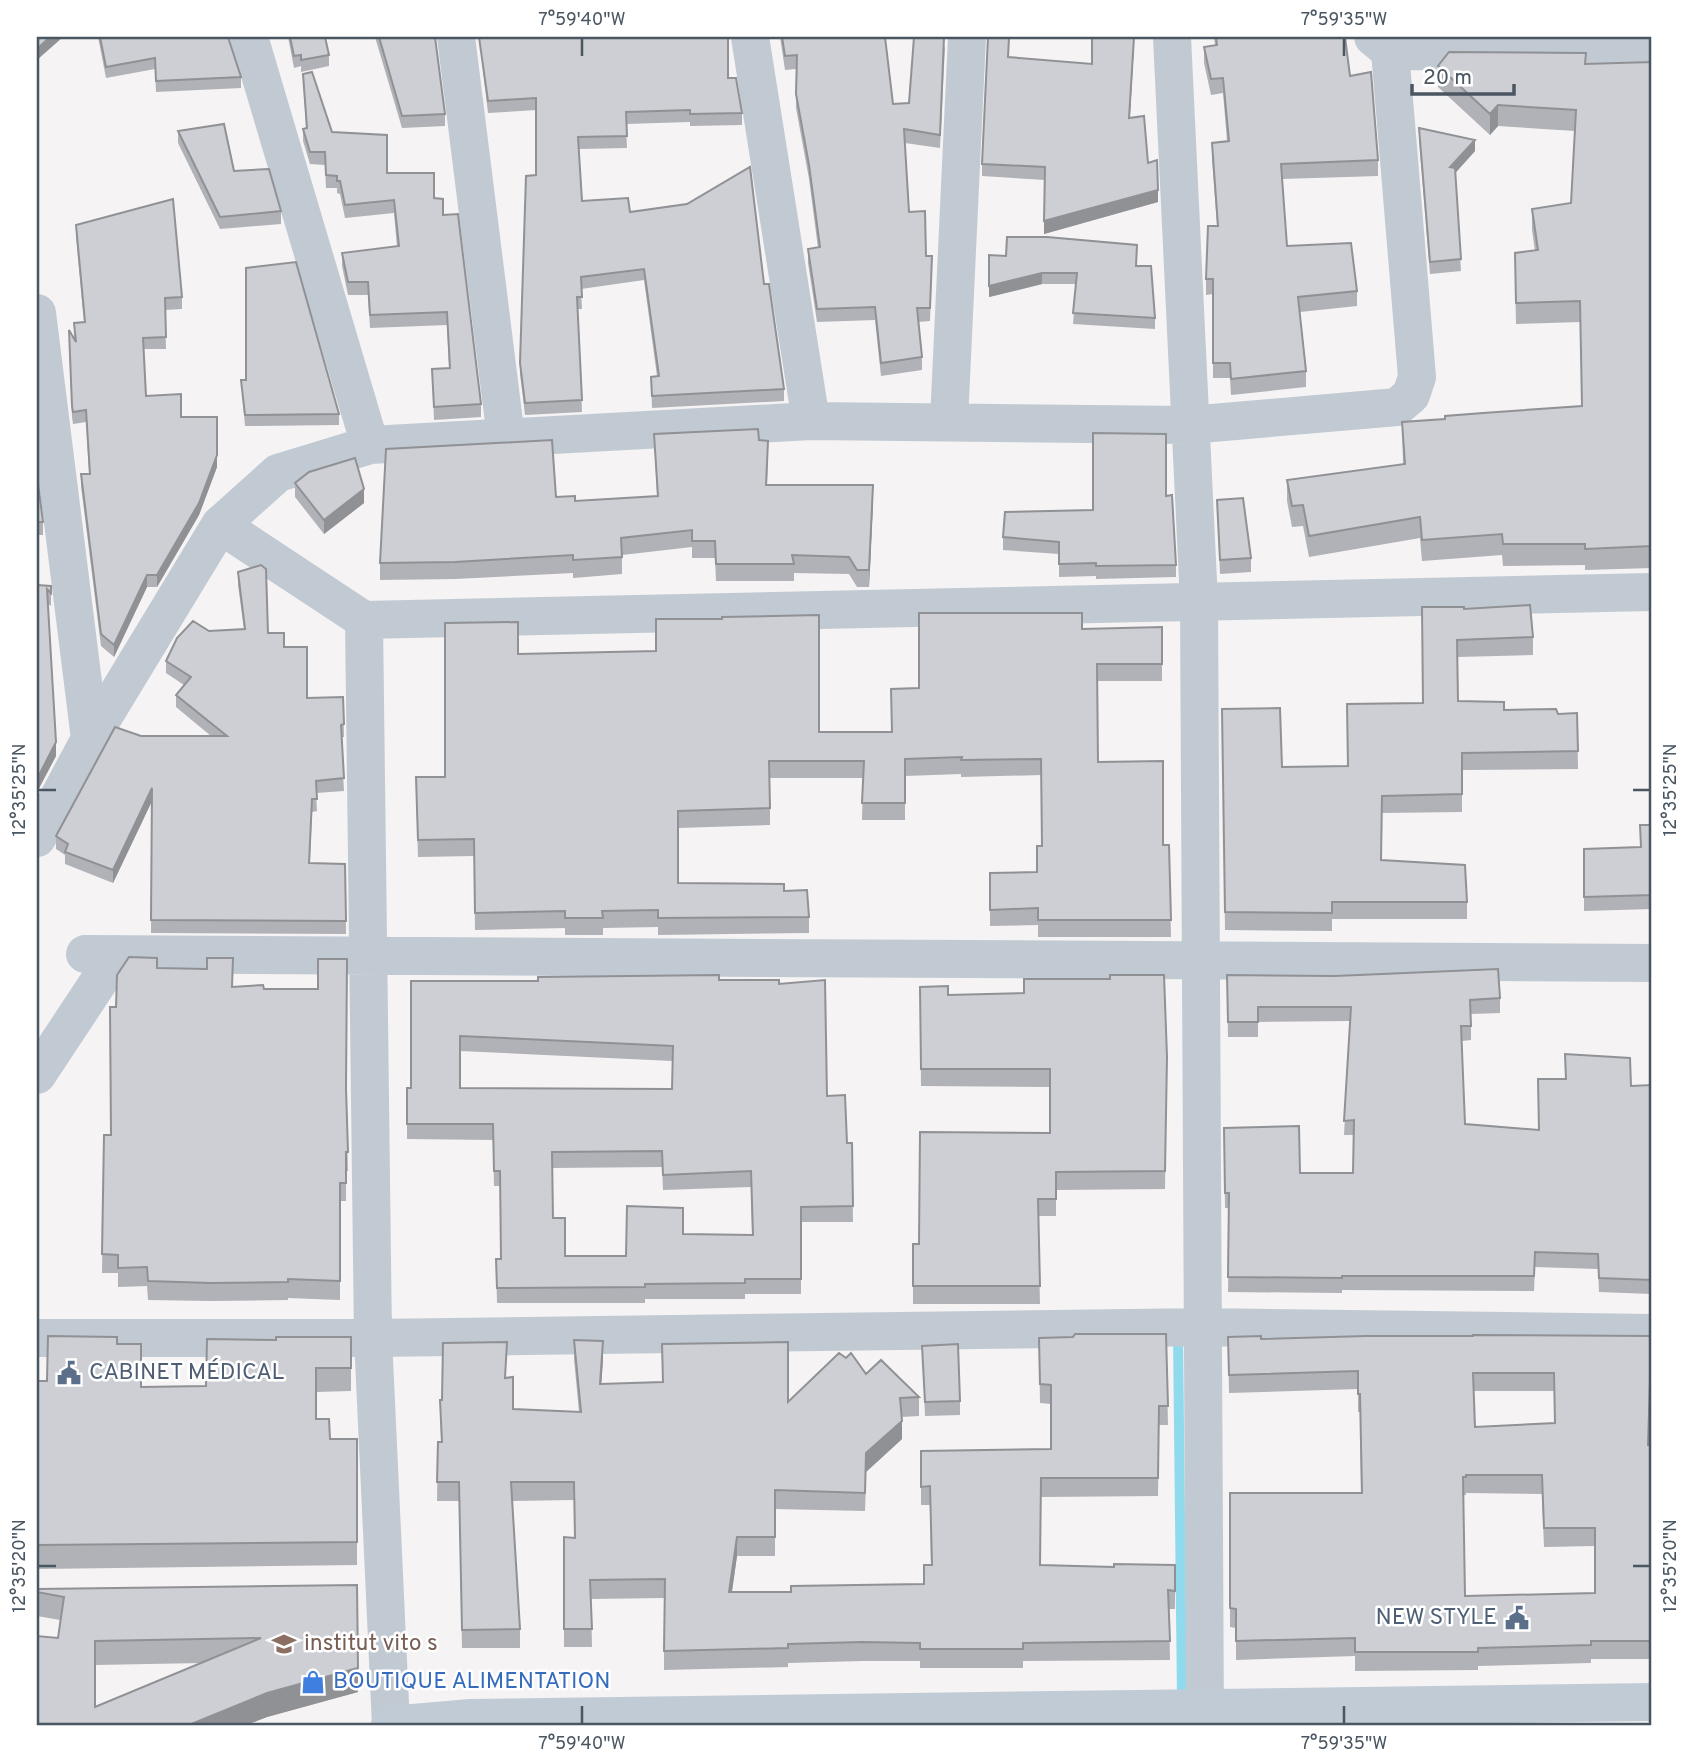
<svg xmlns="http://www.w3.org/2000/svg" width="1689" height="1762" font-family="Overpass,sans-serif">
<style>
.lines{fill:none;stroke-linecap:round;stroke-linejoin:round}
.stream{stroke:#90daee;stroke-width:10}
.minor{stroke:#c1cad2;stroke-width:38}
.secondary{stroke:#c1cbd6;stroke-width:38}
.wall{fill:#b0b2b7;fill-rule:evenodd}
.shaded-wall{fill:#909195}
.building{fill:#cdcfd5;stroke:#909195;stroke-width:2;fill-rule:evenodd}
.ticks{fill:none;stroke:#4a5661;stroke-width:2.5}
.labels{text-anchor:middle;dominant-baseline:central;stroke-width:5;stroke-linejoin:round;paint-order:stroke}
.service-label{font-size:23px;fill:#4e5e75;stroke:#fff;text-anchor:start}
.education-label{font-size:23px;fill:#785e54;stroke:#fff;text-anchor:start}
.shop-label{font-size:23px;fill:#366cbe;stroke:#fff;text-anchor:start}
.neatline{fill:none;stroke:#4a5661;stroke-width:2.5}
.ticks-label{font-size:18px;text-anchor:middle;fill:#4a5661}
</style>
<rect width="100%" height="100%" fill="#f5f3f3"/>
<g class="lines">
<path class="stream" d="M1178 1333 1182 1701"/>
<path class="minor" d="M249 37 370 445
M456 37 506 438
M750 37 811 421
M1172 37 1199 602 1205 1725
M1373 37 1390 51 1652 52
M37 313 90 739
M949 421 967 37
M220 525 364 620 1652 592
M364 620 373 1338 391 1725
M37 838 90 739 220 525 278 473 370 445 811 421 1189 425 1397 407 1411 395 1417 377 1390 51
M85 954 1652 963
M37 1075 117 954
M37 1338H373L1203 1327 1652 1333"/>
<path class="secondary" d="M390 1725 471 1718 1652 1702"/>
</g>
<path class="wall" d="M98 37H228L241 77V88L156 92 155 69 106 78Z
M288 37H325L329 55V66L301 72V66L294 68Z
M375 37H435L445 114V126L402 128Z
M479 37H728V78L742 113V125L690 126V122L626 124 627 148 579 149 582 201 630 212 764 284 784 389V401L652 408 651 377 657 376 644 280 581 289 582 309H578L582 412 525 415 520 374V363L536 175V110L488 113Z
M780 37H885L893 104 909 103 945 46 940 148 905 143 909 212 932 269 930 321 918 322 922 357V370L881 376 875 320 817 322 808 263V249L818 248 809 179 796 108V69L785 70Z
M1214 37H1345L1350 76 1378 160V176L1282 179 1287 246 1357 291V306L1300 312 1306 371V387L1231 395 1230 378H1213V294L1206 295V279L1217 226 1212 158V143L1227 141 1223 93 1211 95 1204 63V47L1215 45Z
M1134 45 1130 117 1148 163 1158 202 1044 234 1045 180 982 176V164L1009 57 1092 64Z
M1652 62V568L1585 570V565L1503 566 1502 555 1422 561 1420 538 1309 557 1303 526 1292 527 1287 501V480L1403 464 1402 422 1445 419 1582 406 1580 322 1516 324 1515 274V253L1535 251 1532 230V209L1571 203 1575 131 1498 126 1490 135 1438 87V66Z
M303 74 332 132 387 173 434 198 443 215 481 404V417L434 420 432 369 449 368 447 325 370 328 368 295H348L342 266V253L397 247 394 213 345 218 340 194 337 193V188H326L325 165 310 164 303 141V129L306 128Z
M1419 128 1475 151 1455 173 1461 271 1430 274 1419 140Z
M178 131 281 211V224L220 229 178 143Z
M76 225 182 297V309L165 310 166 349H144L146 396 181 417 217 467 199 515 157 587H147L114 657 101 646 81 486V474H89L86 422 73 424 72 417 69 342 74 339V323L84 322 76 237Z
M989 255 1136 266 1155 318V329L1073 324 1076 284H1042L989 297Z
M241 380 339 414V425L245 426Z
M654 434 759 440 768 458 767 485 873 502 869 587H857L849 574 794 573V581H716L715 558H692V547L622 555V574L573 578V573L455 579 380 580V563L556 497 575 501 657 496Z
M37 475 43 522V535H37Z
M295 483 364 503 324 534 295 497Z
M1166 496 1176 565V577L1096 579V576L1059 577V554L1003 550V537L1093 510Z
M1217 500 1251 558V572L1220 574Z
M238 572 268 633 284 647 307 698 343 697 344 737H341L344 791 316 793 317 811 312 812 310 863 345 864 346 934 151 933 152 801 113 883 65 864V855L56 849V836L141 736H211L176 707V695L184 685 166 673V661L209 631 244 629 238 585Z
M37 585 51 586V606L48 604 56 756 37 792Z
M1464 609 1533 637V655L1457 657 1458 701 1504 710 1558 714 1577 713 1578 769 1462 770V812L1382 813 1381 860 1467 902V919H1332V931L1225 930 1222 709 1282 767 1348 766 1423 703Z
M1162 627V681H1097L1098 762 1163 845H1169L1171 937H1038V925L990 926V873L1037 872 1042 846 1041 775 961 777V774L905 776V820H862L863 778H770V825L678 828V883L784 891 809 917V933L658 935V927L603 928V935H565V928L475 930 474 856 418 857 416 794 445 777 518 654 819 732H891L919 688 1082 629Z
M1652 825V909L1584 911V849L1641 847Z
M1227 975 1500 998V1013L1471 1014V1040L1462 1041 1465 1124 1539 1130 1631 1086 1652 1085V1294L1599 1292 1598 1269 1535 1267 1534 1291 1342 1290V1293L1228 1292 1229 1208H1225L1224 1128 1300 1173H1353L1354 1135H1344L1350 1021 1258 1022V1037H1228Z
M719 980 779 984 847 1143H852L853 1222H801V1294H745V1299H645V1303H497L496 1259H501L500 1186H494L493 1140 407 1139V1088H411V981ZM460 1051 672 1061V1089L460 1088ZM662 1167 663 1190 751 1187 752 1235 683 1234 626 1256H565L553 1218 552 1168Z
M233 987 264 989 346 1091 348 1171H346V1201H340V1300L288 1298V1300L211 1301 148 1300 147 1286 118 1287V1273H102L104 1135H111L116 1007Z
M920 987 1167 1057 1165 1189 1056 1190V1216H1038L1040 1304H913V1244H919L1050 1133V1087L921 1086Z
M1166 1334 1168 1425H1159L1158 1496 1041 1497 1040 1565 1114 1567 1175 1565V1609H1169L1170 1660 1023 1661V1668H920V1661H862L788 1663V1667L664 1670V1598L591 1599 592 1647H564V1537L575 1538 574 1500 512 1501 520 1629V1648H462L459 1501H437L438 1442H441L440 1400 506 1378 513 1409 579 1412 574 1359V1340L603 1360 601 1384 788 1402 866 1374 919 1397V1416L901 1417 902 1439 866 1472 865 1511 775 1509V1556H737L732 1592H791L924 1584 931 1565 930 1505H921V1451L1051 1449V1404L1040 1403 1039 1338Z
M1652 1336V1398H1650L1649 1445H1652V1659H1591V1663L1478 1666V1670L1355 1671V1656L1236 1660V1628L1230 1627V1493H1361L1360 1412H1358V1389L1229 1393 1228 1337 1261 1339ZM1474 1391H1554V1423L1475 1427ZM1466 1493 1542 1494 1544 1547 1595 1546V1593L1465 1596 1463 1495H1466Z
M351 1337V1391L316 1392V1419L330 1439H357V1565L37 1569V1381H47L117 1344 141 1387 206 1386 276 1340Z
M922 1346 960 1401V1415L925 1416Z
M357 1585 358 1692 267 1717 246 1725H37L58 1638 60 1620 37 1616V1589ZM202 1663 95 1707V1665Z"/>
<path class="shaded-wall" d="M50 37H63L37 60V49Z
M1134 37V45L1129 130V118Z
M1498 105V126L1490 135V114Z
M1475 140V151L1450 179V167Z
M1158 190V202L1044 234V221Z
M1042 273V284L989 297V286Z
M217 455V467L199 515 157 587V575Z
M873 485V502L869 587V570Z
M364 489V503L324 534V520Z
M147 575V587L114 657V645Z
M56 742V756L37 792V779Z
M152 788V801L113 883V870Z
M603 1341V1360L600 1403V1384Z
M902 1421V1439L866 1472 865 1511 866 1453Z
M737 1537V1556L729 1611V1592Z
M358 1668V1692L267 1717 246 1725H189L267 1693Z"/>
<path class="building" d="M37 37H50L37 49Z
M100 37H228L241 77 156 81 155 58 106 67Z
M290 37H325L329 55 301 60V55L294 56Z
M379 37H435L445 114 402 116Z
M479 37H728V78H736L742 113 690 114V110L626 112 627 136 578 137 582 201 628 198 630 212 687 204 750 167 764 284H769L784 389 652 396 651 377 659 376 644 269 581 277 582 297H577L582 400 525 403 520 363 526 176 536 175V98L488 101Z
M782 37H885L893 104 909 103 914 37H944L940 135 904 129 909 212 925 211 926 256H932L930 308H917L922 357 881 363 875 307 817 309 808 249 820 247 809 165 796 94 797 55 785 56Z
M988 37 1009 38 1008 57 1092 64V37H1134L1129 118 1144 116 1148 163 1157 160 1158 190 1044 221 1045 167 982 164Z
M1216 37H1345L1350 76 1371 72 1378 160 1281 164 1287 246 1351 243 1357 291 1298 297 1306 371 1231 379 1230 363H1213V279H1206L1208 226H1218L1212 143 1229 141 1223 78 1211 79 1204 47 1217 45Z
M1449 52 1586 53 1585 64 1652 62V546L1585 549V544H1503L1502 534 1422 540 1420 517 1309 536 1303 505 1292 506 1287 480 1405 464 1402 422 1445 419V416L1483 413 1582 406 1580 301 1516 303 1515 253 1538 250 1532 209 1571 203 1576 110 1498 105 1490 114 1438 66Z
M312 72 332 132 387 135V173H434V198L443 199V215L458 214 481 404 434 407 432 369 450 368 447 312 370 315 368 282H348L342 253 399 246 394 200 345 205 340 181H337V176L326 175 325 152H310L303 129 307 128 303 74Z
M224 124 234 171 269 169 281 211 220 217 178 131Z
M1419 128 1475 140 1450 167 1455 168 1461 259 1430 262Z
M173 199 182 297 165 298 166 337 143 338 146 396 181 394V417H217V455L199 503 157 575H147L114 645 101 634 81 474H90L86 410 73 412 72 406 69 330 76 342 74 323 85 322 76 225Z
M1007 237H1047L1137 245 1136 266H1151L1155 318 1073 313 1077 273H1042L989 286V255L1006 256Z
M296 262 339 414 245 415 241 380H246V268Z
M758 429 759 440 768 441 766 485H873L869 570H857L849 557 792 555 794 564H716L715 541H692V530L621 538 622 557 573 560V555L455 562 380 563 386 449 552 440 556 497 575 496V501L658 496 654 434Z
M1093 433 1166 434V496L1172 495 1176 565 1096 566V563L1059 564V542L1003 537 1005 512 1093 510Z
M355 458 364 489 324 520 295 483 309 472Z
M37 475 43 522H37Z
M1243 498 1251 558 1220 560 1217 500Z
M261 565 266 569 268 633H284V647H307V698L343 697 344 724 341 725 344 778 316 781 317 799H312L309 863 345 864 346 921 151 920 152 788 113 870 65 852 68 844 56 836 115 727 141 736H227L176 695 191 677 166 661 177 638 193 621 209 631 245 629 238 572Z
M37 585 51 586V593L47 589 56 742 37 779Z
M1530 605 1533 637 1457 640 1458 701 1504 702V710L1556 709 1558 714 1577 713 1578 751 1462 753V794L1382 796 1381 860 1465 865 1467 902H1332V913L1225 912 1222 709 1280 708 1282 767 1348 766 1347 704 1423 703 1422 607H1464V609Z
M919 613H1082V629L1162 627V664H1097L1098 762 1163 761V845H1169L1171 920H1038V908L990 910V873L1037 872V846H1042L1041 759 961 760 962 757 905 759V803H862L864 761H769L770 808 678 811V883L784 884V891L807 890 809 917 658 918V910L602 911 603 918H565V911L475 913 474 839 418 840 416 777H445V623L518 622V654L656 651V619H722V617L819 615V732H892L891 689 919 688Z
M1640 825H1652V895L1584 897V849L1641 847Z
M129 957 157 958V968L207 969V958H233L232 987 263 985 264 989H318V959H347L346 1088 348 1152H346V1183H340V1281L288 1279V1282L211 1283 148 1281 147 1267 118 1268V1255L102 1254 104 1135H111L110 1007H116L117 975Z
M1498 969 1500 998 1470 1000 1471 1026H1461L1465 1124 1539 1130 1538 1079H1566L1565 1054 1630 1058 1631 1086 1652 1085V1280L1599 1278 1598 1254 1535 1252 1534 1276H1342V1278L1228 1277 1229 1193H1225L1224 1128 1299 1126 1300 1173H1353L1354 1120 1344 1121 1351 1007H1258V1022H1228L1227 975 1335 976Z
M719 975V980H779V984L825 980 827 1096 845 1095 847 1143H852L853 1206 801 1207V1279H745V1283L645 1284V1287L497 1288 496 1259H501L500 1171H494L493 1124H407V1088H411V981H538V977ZM460 1036 673 1046 672 1089 460 1088ZM662 1151 663 1175 751 1171 753 1235 683 1234V1208L627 1206 626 1256H565V1218H553L552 1152Z
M1110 975H1164L1167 1057 1165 1171 1056 1172V1199H1038L1040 1286H913V1244H919L920 1132 1050 1133V1069H921L920 987 948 986V995L1024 993V979H1110Z
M1075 1334H1166L1168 1406H1159L1158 1478H1041L1040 1565 1114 1567V1564L1175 1565V1591L1168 1590 1170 1641 1023 1643V1649H920V1643L862 1642 788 1644V1648L664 1651 665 1579 590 1580 592 1629H564V1537L575 1538 574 1482H511L520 1629 462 1630 459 1482H437L438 1442H442L440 1400H442L443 1343 507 1342 505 1378 513 1377V1409L581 1412 574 1340 603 1341 600 1384 663 1382 662 1344 788 1342V1402L839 1353 846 1358 851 1353 866 1374 881 1360 919 1397 900 1398 902 1421 866 1453 865 1493 775 1490V1537H737L729 1592H791V1586L924 1584V1565H932L930 1486 921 1487V1451L1051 1449V1385L1040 1384 1039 1338 1073 1337Z
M1473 1335 1652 1336V1380H1650L1648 1445H1652V1641H1591V1645L1478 1648V1652H1355V1638L1236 1641V1609L1230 1608V1493H1362L1360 1394H1358V1371L1229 1375 1228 1337 1261 1336V1339L1366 1336H1473ZM1473 1373H1554L1555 1423 1475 1427ZM1466 1475H1542L1544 1528H1595V1593L1465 1596 1463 1477H1466Z
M48 1336 117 1337V1344H141V1387L206 1386 207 1339 276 1340V1337H351V1368H316V1419H329L330 1439H357V1542L37 1545V1381H47Z
M958 1344 960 1401 925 1402 922 1346Z
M357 1585 358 1668 267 1693 189 1725H37V1636L58 1638 64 1597 37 1592V1589ZM261 1638 95 1707V1641Z"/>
<path class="ticks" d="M582 38V56M1344 38V56M38 790H56M1633 790H1650M38 1566H56M1633 1566H1650M582 1706V1724M1344 1706V1724"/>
<defs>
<g id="civic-bare" transform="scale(1.89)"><path d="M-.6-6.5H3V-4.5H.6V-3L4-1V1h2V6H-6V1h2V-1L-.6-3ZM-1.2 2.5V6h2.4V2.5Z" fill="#5c6f8a" stroke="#fff" stroke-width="2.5" paint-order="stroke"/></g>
<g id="university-bare" transform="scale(1.89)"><path d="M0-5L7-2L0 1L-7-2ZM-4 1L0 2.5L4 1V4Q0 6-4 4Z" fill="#8d6e63" stroke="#fff" stroke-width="2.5" paint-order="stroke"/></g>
<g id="shop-bare" transform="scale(1.89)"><path d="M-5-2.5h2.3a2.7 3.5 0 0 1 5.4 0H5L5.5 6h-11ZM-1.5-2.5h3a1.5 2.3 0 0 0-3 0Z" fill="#3f7fe0" stroke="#fff" stroke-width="2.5" paint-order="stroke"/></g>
</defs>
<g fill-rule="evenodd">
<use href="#civic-bare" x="69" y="1373"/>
<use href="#civic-bare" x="1517" y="1618"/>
<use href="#university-bare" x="284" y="1644"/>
<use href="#shop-bare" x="313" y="1682"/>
</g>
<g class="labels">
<g class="service-label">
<text x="89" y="1373">CABINET MÉDICAL</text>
<text x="1497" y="1618" text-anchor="end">NEW STYLE</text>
</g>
<g class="education-label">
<text x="304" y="1644">institut vito s</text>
</g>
<g class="shop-label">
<text x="333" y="1682">BOUTIQUE ALIMENTATION</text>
</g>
</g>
<rect width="1689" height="1762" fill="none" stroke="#ffffff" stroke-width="77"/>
<path d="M1412 84v10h102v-10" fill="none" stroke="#4a5661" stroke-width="3.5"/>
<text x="1423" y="84" font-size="21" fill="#4a5661" stroke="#ffffff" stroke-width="5" paint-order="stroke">20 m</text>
<rect x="38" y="38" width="1612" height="1686" class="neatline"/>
<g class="ticks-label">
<text x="582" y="25">7°59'40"W</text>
<text x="1344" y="25">7°59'35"W</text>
<text transform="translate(19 790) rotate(-90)" y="6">12°35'25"N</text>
<text transform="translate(1670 790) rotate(-90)" y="6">12°35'25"N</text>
<text transform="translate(19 1566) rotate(-90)" y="6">12°35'20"N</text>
<text transform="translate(1670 1566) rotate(-90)" y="6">12°35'20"N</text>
<text x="582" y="1749">7°59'40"W</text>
<text x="1344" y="1749">7°59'35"W</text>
</g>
</svg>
